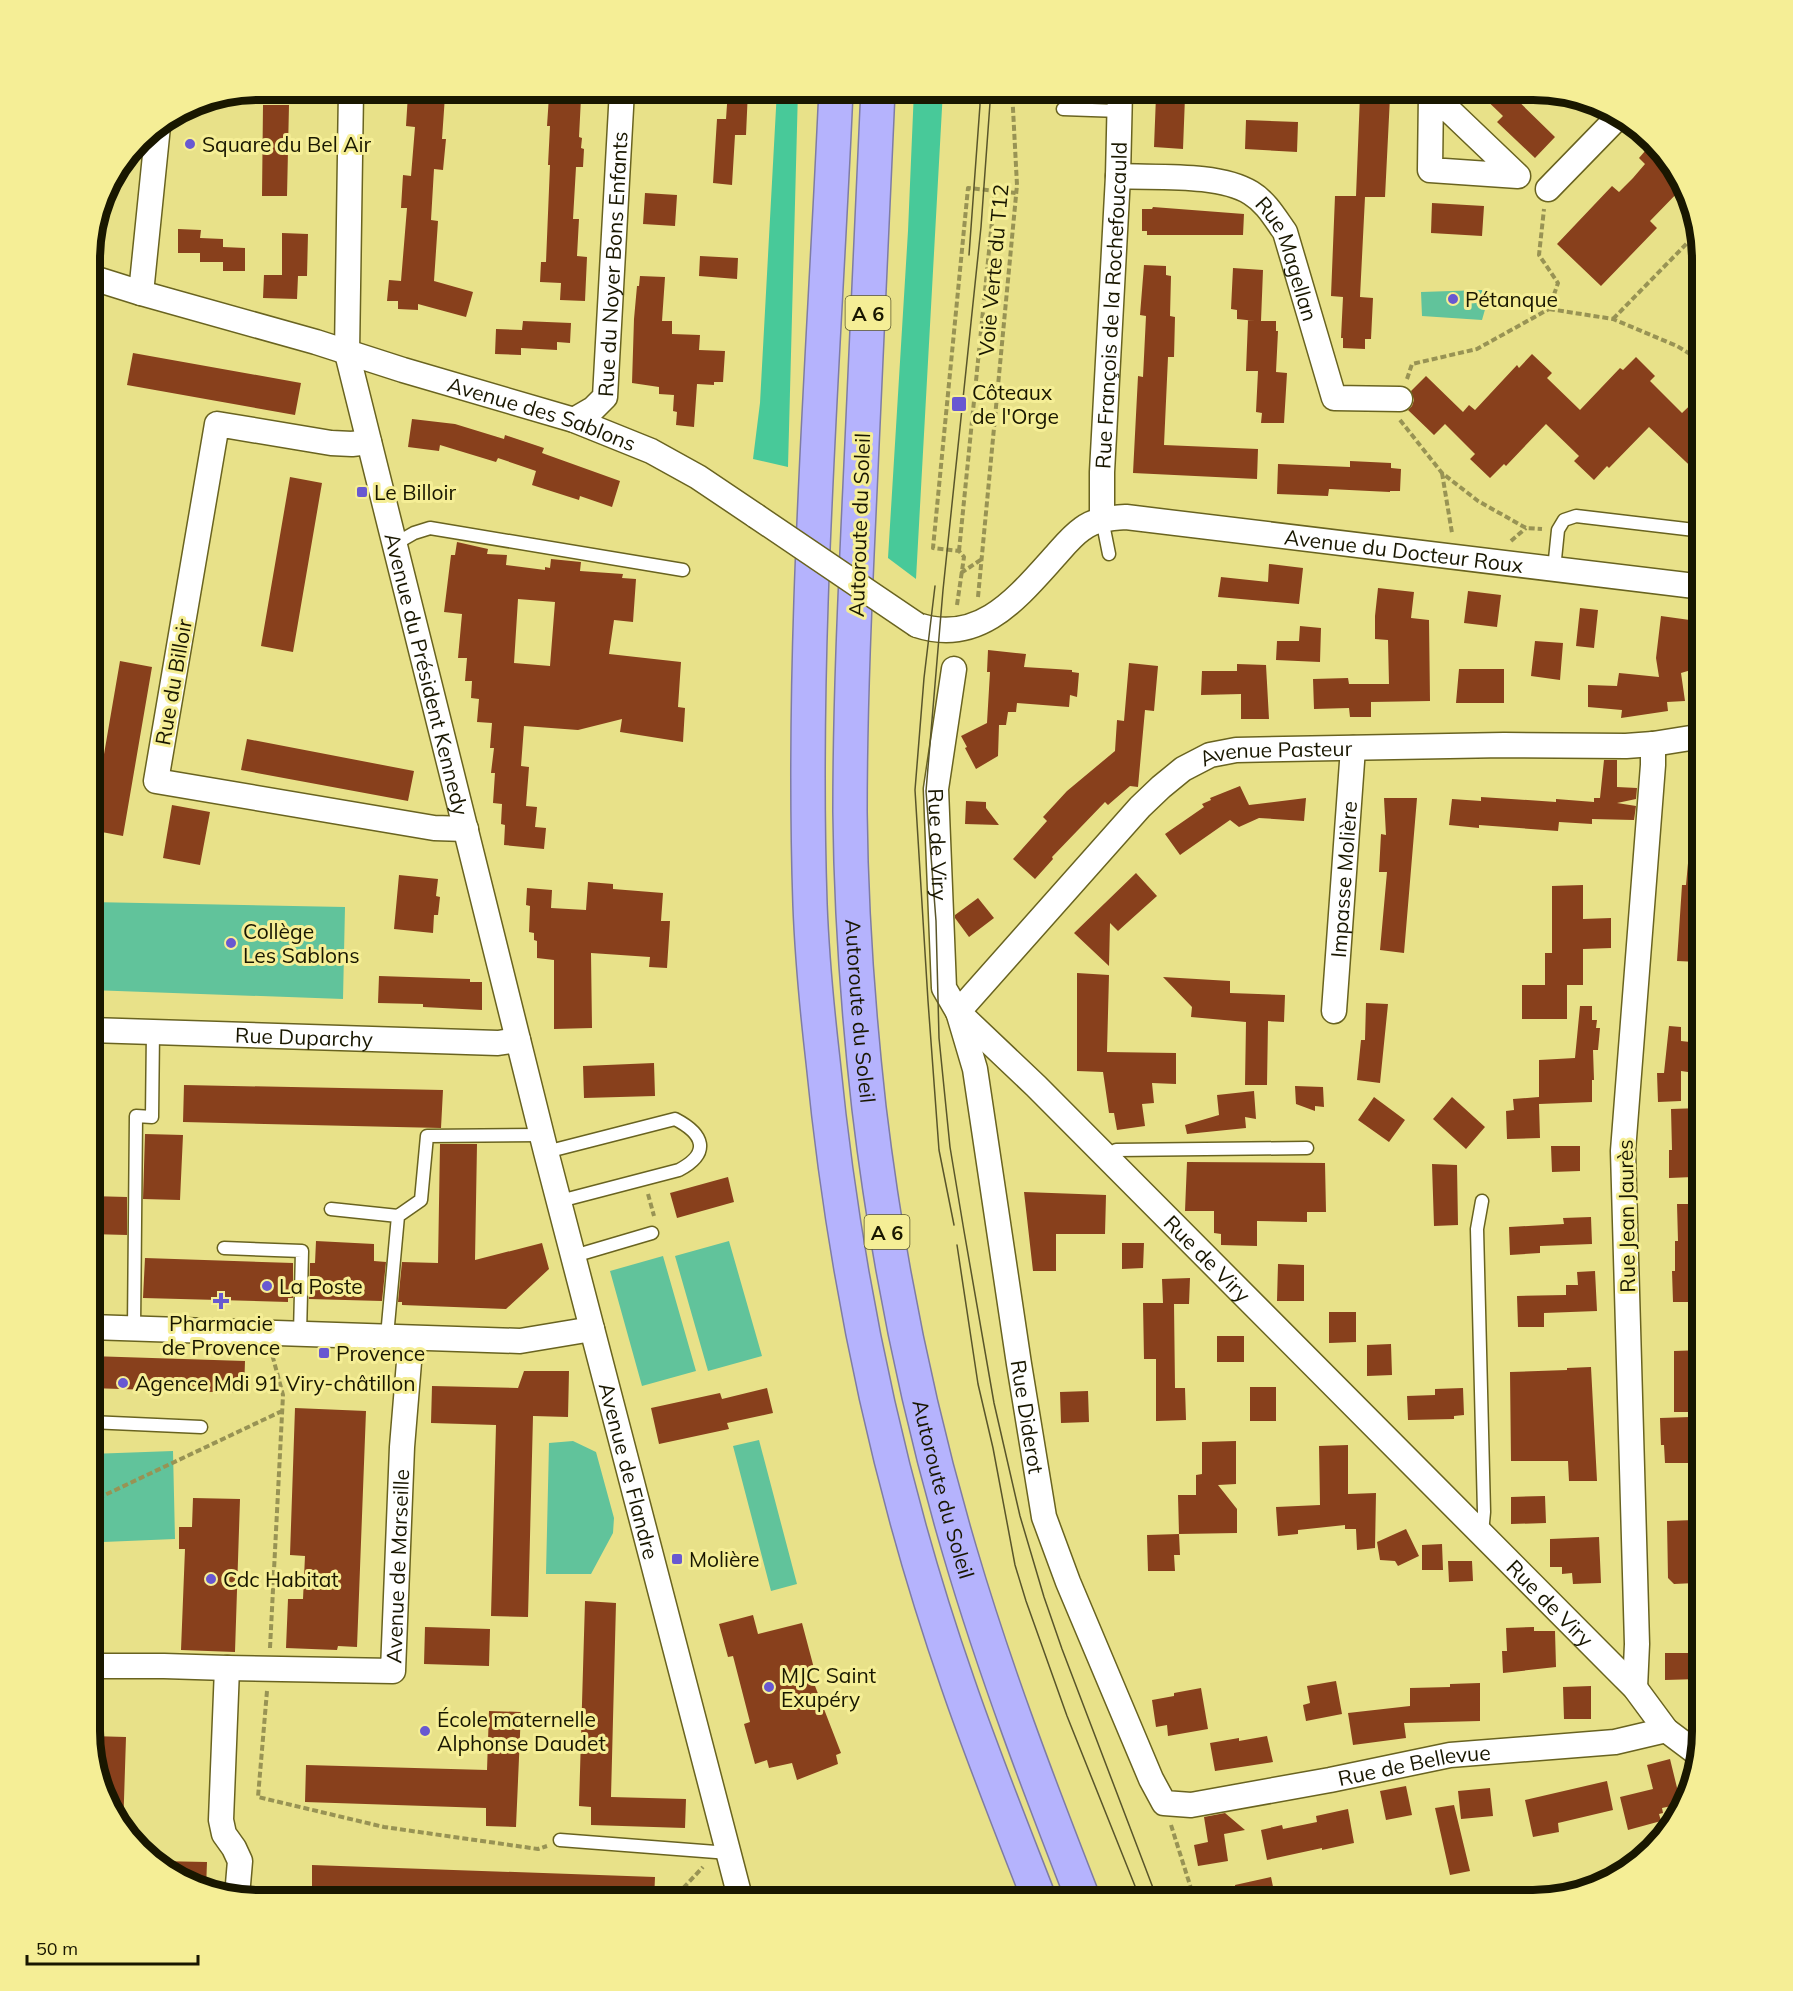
<svg xmlns="http://www.w3.org/2000/svg" width="1793" height="1991" font-family="Mulish,sans-serif">
<style>
.green{fill:#61c39b}
.forest{fill:#48c999}
.building{fill:#88401c;fill-rule:evenodd}
.lines{fill:none;stroke-linecap:round;stroke-linejoin:round}
.lane-casing{stroke:#696320;stroke-width:15}
.street-casing{stroke:#696320;stroke-width:27}
.highway-casing{stroke:#7e7ca4;stroke-width:36}
.path{stroke:#989354;stroke-width:4;stroke-dasharray:6 3;stroke-linecap:butt}
.lane{stroke:#fff;stroke-width:12}
.street{stroke:#fff;stroke-width:24}
.highway{stroke:#b5b3fd;stroke-width:33}
.tram{stroke:#59552a;stroke-width:1.5}
.street-bridge-casing{stroke:#696320;stroke-width:27;stroke-linecap:butt}
.street-bridge{stroke:#fff;stroke-width:24}
.poi-dot{fill:#6858d1;stroke:#f5ee96;stroke-width:2}
.labels{text-anchor:middle;dominant-baseline:central;stroke-width:6;stroke-linejoin:round;paint-order:stroke}
.shield{fill:#f5ee96;stroke:#5b582d;stroke-width:1.5}
.shield-label{font-size:20px;font-weight:bold;fill:#191700}
.poi-label{font-size:21px;fill:#191700;stroke:#f5ee96;text-anchor:start}
.street-label{font-size:21px;fill:#191700;stroke:#f5ee96}
.rim{fill:none;stroke:#191700;stroke-width:8}
</style>
<rect width="100%" height="100%" fill="#e8e189"/>
<path class="green" d="M1482 290 1486 306 1482 320 1422 316 1421 292Z
M90 902 345 907 343 999 90 990Z
M729 1241 762 1356 708 1371 675 1256Z
M663 1256 696 1371 642 1386 610 1271Z
M759 1440 797 1584 771 1591 733 1446Z
M573 1441 596 1452 614 1518 613 1533 591 1574H546L549 1443Z
M173 1451 175 1539 103 1542 100 1651 90 1650V1454Z"/>
<path class="forest" d="M777 90H798L788 467 753 459 760 403Z
M914 90H943L916 579 888 558 908 231Z"/>
<path class="building" d="M728 90H748L746 135H735L732 185 713 183 717 119H726Z
M1476 90H1507L1555 137 1535 158 1497 122 1503 116Z
M408 94 445 96 442 139H446L443 170 434 169 431 220 438 221 434 281 473 292 466 317 418 304V310L398 309V301H387L389 280 401 281 407 208H401L403 175 411 176 415 127 406 126Z
M1360 95 1390 97 1385 197H1365L1360 297 1373 298 1371 339H1365V349L1343 348V338H1341L1343 297 1331 296 1335 196H1356Z
M549 96 581 98 579 137 582 138 581 148 584 149 583 167H576L573 219H579L577 256 587 257 585 301 560 300 561 283 540 282 541 262H546L550 165H548L550 126H547Z
M1156 96 1185 97 1183 149 1154 147Z
M263 105H289L287 196H262Z
M1246 120 1298 122 1297 152 1245 149Z
M1652 143 1668 156 1684 186 1650 221 1657 228 1601 286 1557 244 1612 186 1619 192 1633 178 1645 164 1639 158Z
M645 193 677 195 675 226 643 224Z
M1432 203 1484 206 1482 236 1431 233Z
M1153 207 1244 214 1243 235H1147V231H1142V209H1152Z
M178 229 201 230 200 238 223 239V262H200V253H178Z
M282 233 308 234 307 276H298L297 299 263 298 264 275H282Z
M223 247 245 248V271H223Z
M700 256 738 258 737 279 699 276Z
M1144 265 1166 266V275L1171 276 1170 316 1175 317 1174 357H1168L1164 445 1258 449 1257 479 1133 473 1138 376 1143 377 1146 316 1140 315Z
M1233 268 1263 270 1261 321H1276V331H1278L1276 372 1287 373 1284 423H1261L1262 413 1256 412 1258 371H1246L1248 320 1256 321 1237 319V310L1231 309Z
M640 276 665 277 662 321H672V334L700 335 699 350 725 351 723 382H714V385L697 384 694 427 676 425 677 412 673 411 674 395 659 394V387L632 383 634 319 637 286H639Z
M523 321 571 323 570 343 557 342V350L521 348V355L495 354 496 329 522 330Z
M133 353 301 383 295 415 127 385Z
M1532 354 1552 373 1547 378 1580 410 1620 368 1623 370 1636 357 1655 376 1650 381 1682 413 1703 393V478L1649 427 1609 468 1607 466 1594 480 1574 461 1579 456 1546 424 1506 466 1504 464 1490 478 1470 459 1475 454 1445 424 1434 435 1408 410 1412 406 1414 400 1411 391 1426 376 1463 412 1469 405 1475 410 1517 365 1519 368Z
M412 419 455 424 504 439 505 435 544 448 542 453 620 481 612 507 580 496 579 500 532 485 536 471 498 458 496 462 440 445 439 451 408 447Z
M1350 461 1391 463V468L1401 469 1400 491H1390V492L1329 489 1328 496 1277 494 1278 464 1350 467Z
M290 477 322 483 293 652 261 646Z
M457 542 488 549 487 554 507 555 506 565 545 570V567L550 568 551 559 581 562 580 571 623 574 622 578 636 579 633 622 614 620 609 654 681 662 678 707 685 708 683 742 620 732 622 719 578 730 524 726 521 766 529 767 526 806 537 807 535 827 546 828 544 849 504 845 505 825 501 824 502 804 493 803 495 773H491L494 748H490L492 723 477 722 479 699 471 698 472 681H465L467 658H458L462 614 444 612 451 555H455ZM518 599 555 602 550 666 514 663Z
M1269 564 1303 568 1299 604 1218 597 1221 577 1268 582Z
M1378 588 1414 592 1411 618 1429 620 1430 701 1371 702V717H1350L1349 708 1314 709 1313 679 1348 678 1349 684H1389L1388 640 1375 639V616Z
M1468 591 1501 595 1497 627 1464 623Z
M1580 608 1598 610 1594 648 1576 646Z
M1661 616 1697 621 1691 670 1681 673 1685 701 1667 702 1668 711 1621 718 1622 710 1588 707V685L1617 686 1619 673 1659 677 1656 658Z
M1300 626 1321 628 1320 662 1276 660 1277 641H1299Z
M1535 641 1563 643 1560 680 1531 676Z
M988 650 1026 654 1024 667 1072 670V672L1079 673 1077 697 1070 695 1069 707 1017 703 1016 712H1008L1006 725H999L998 756 976 769 965 748 967 747 961 736 987 723 990 672H987Z
M120 661 152 667 123 836 91 830Z
M1129 663 1158 666 1154 711 1145 710 1138 787 1130 786 1108 805 1105 802 1052 857 1053 859 1035 879 1013 859 1047 821 1043 817 1067 791 1115 751 1117 720 1124 721Z
M1237 664 1266 665 1269 719H1241V694L1201 695 1202 671H1237Z
M1459 669H1504V703H1456Z
M247 739 414 771 408 801 241 770Z
M1604 760H1617V787L1637 788 1636 799 1617 803 1636 806 1634 820 1592 819V824L1559 822 1558 831 1479 825V828L1449 825 1452 799 1481 801V797L1556 802V799L1594 802V798H1600Z
M1240 786 1249 805 1306 798 1304 821 1259 818 1239 827 1230 820 1180 855 1165 834 1204 807 1202 804 1211 800 1210 798Z
M1384 798H1417L1404 953 1380 950 1387 872H1379L1381 834 1386 835Z
M966 801 986 802V808L999 825 965 824Z
M172 805 210 812 200 865 163 858Z
M1690 841H1703V959H1700L1699 962 1677 961 1682 885H1686Z
M1136 873 1157 896 1118 931 1110 923 1109 966 1074 933Z
M399 875 438 879 436 896 440 897 438 915H434L433 933 394 929Z
M588 882 613 884V889L663 893 661 921H670L667 968 649 967 650 957 591 953 592 1028 554 1029V960L537 958V941L534 940V933L529 932 530 906 526 905 527 888 552 890 551 908 586 910Z
M1583 885V919L1611 918V948L1583 949V985H1567V1019H1522V985H1545V953H1552V886Z
M978 898 994 918 969 937 955 918V915Z
M1077 973 1109 975 1107 1052 1176 1053V1084L1152 1083 1154 1103 1142 1104 1145 1126 1117 1130 1114 1113H1109L1103 1072 1077 1071Z
M379 976 470 979V982H482V1010L423 1007V1004L378 1003Z
M1163 977 1230 981V993L1285 995 1284 1022 1268 1021 1267 1085H1245L1246 1022 1191 1017 1192 1007Z
M1366 1003 1388 1004 1380 1083 1357 1080 1361 1040H1365Z
M1580 1006H1592V1020H1597L1596 1028H1600L1598 1050H1593L1594 1080H1592V1102L1539 1104 1540 1138 1507 1139 1506 1111 1514 1110 1513 1099 1539 1097V1099V1060L1575 1058Z
M1669 1026 1681 1027V1041L1690 1042 1688 1072 1681 1071V1101L1658 1102 1657 1073H1664Z
M654 1063 655 1096 584 1098 583 1066Z
M184 1085 443 1090 441 1128 183 1122Z
M1295 1086 1323 1087 1324 1107 1315 1106V1111L1296 1104Z
M1254 1091 1256 1119 1245 1117 1246 1128 1187 1134 1185 1125 1219 1115 1217 1095Z
M1374 1097 1405 1120 1389 1142 1358 1120Z
M1452 1097 1485 1127 1466 1149 1433 1119Z
M1701 1108 1703 1150H1696V1160H1693V1177L1669 1178V1150H1672L1671 1109Z
M145 1134 183 1135 180 1200 143 1199Z
M440 1144H477L475 1260 542 1243 549 1269 506 1309 402 1305V1302H398L402 1262 438 1263Z
M1551 1146H1580V1171L1552 1172Z
M1187 1162 1325 1163 1326 1212H1307V1222L1257 1221V1246L1221 1245V1234L1214 1233V1211H1185Z
M1432 1164 1457 1165 1458 1225 1434 1226Z
M728 1177 734 1202 677 1218 670 1193Z
M1024 1192 1106 1195 1105 1234H1056V1271H1033Z
M90 1196 127 1197V1235L90 1234Z
M1677 1204H1703V1302H1673L1672 1271H1675V1241H1678Z
M1591 1217 1592 1244 1540 1246V1253L1510 1255 1509 1227 1564 1224 1563 1218Z
M316 1241 374 1244V1261L386 1262 382 1301 309 1299 310 1263H315Z
M1122 1243H1144L1143 1268 1122 1269Z
M145 1258 293 1263V1298H288V1302L143 1298Z
M1278 1264 1304 1265V1301H1277Z
M1595 1271 1597 1311 1544 1313V1327H1518L1517 1296 1566 1295V1285H1578L1577 1272Z
M1190 1278 1189 1304H1174L1175 1388H1185L1186 1420 1156 1421V1359H1144L1143 1303H1163L1162 1279Z
M1329 1312H1356V1342L1329 1343Z
M1217 1336H1244V1362H1217Z
M1391 1344 1392 1375 1367 1376V1345Z
M1703 1350V1412H1674V1351Z
M90 1356 245 1361 244 1393 90 1388Z
M1591 1367 1597 1481H1569L1568 1461H1511L1510 1372 1567 1370V1368Z
M524 1371H569L568 1417 533 1416 528 1617 491 1616 496 1425 431 1423 432 1386 518 1388Z
M1250 1387H1276V1421H1250Z
M767 1388 773 1413 727 1423 729 1429 659 1444 651 1408 720 1393 722 1399Z
M1463 1388 1464 1415 1454 1416V1419L1408 1420 1407 1396 1435 1395V1389Z
M1088 1391 1089 1422 1061 1423 1060 1392Z
M295 1408 366 1411 357 1647 338 1646 337 1650 286 1648 288 1599H303L305 1556 290 1555Z
M1690 1417 1692 1463H1665L1664 1445H1661L1660 1418Z
M1236 1441V1484L1218 1485 1237 1509V1533L1179 1534 1178 1495H1196V1475L1202 1474V1442Z
M1348 1445V1494L1376 1493 1375 1548 1357 1550 1356 1529H1345V1525L1298 1530V1534L1278 1536 1276 1507 1320 1505 1319 1446Z
M1545 1496 1546 1523 1511 1524V1497Z
M193 1498 240 1499 235 1652 181 1650 185 1549H179V1527H192Z
M1694 1520 1695 1583 1674 1584 1668 1578 1667 1521Z
M1406 1529 1419 1556 1398 1566 1395 1561 1380 1560 1377 1542Z
M1179 1534 1180 1555H1174L1175 1571H1148L1147 1535Z
M1599 1537 1601 1583 1573 1584 1572 1573 1562 1574V1567H1550V1539Z
M1442 1544 1443 1570H1422V1545Z
M1448 1561H1472L1473 1581 1449 1582Z
M585 1601 616 1603 611 1797 686 1799 685 1828 591 1825V1807L579 1806Z
M753 1615 758 1634 802 1623 815 1672 810 1673 841 1753 836 1755 838 1764 797 1780 792 1763 769 1768 767 1760 755 1764 744 1724 750 1722 733 1656 728 1657 719 1624Z
M425 1627 490 1629 489 1666 424 1664Z
M1534 1627V1631H1555L1556 1667 1503 1673 1502 1651H1507L1506 1628Z
M1665 1653H1698L1699 1679 1665 1680Z
M1336 1681 1342 1714 1306 1721 1303 1705 1310 1703 1307 1686Z
M1480 1683V1721L1404 1723 1406 1738 1353 1745 1348 1713 1410 1706V1688L1450 1687V1684Z
M1591 1686V1719H1564L1563 1687Z
M1201 1688 1208 1729 1168 1736 1167 1725 1156 1727 1152 1700 1174 1696V1693Z
M489 1711 521 1712 516 1827 486 1826V1808L305 1802 306 1765 487 1770Z
M91 1736 126 1737 123 1831 99 1786Z
M1267 1736 1273 1762 1215 1771 1210 1743 1239 1738V1741Z
M1670 1759 1681 1804 1662 1808 1663 1813 1659 1814 1661 1821 1628 1830 1620 1797 1653 1789 1647 1765Z
M1607 1781 1613 1810 1558 1823 1559 1832 1533 1837 1525 1800Z
M1406 1786 1412 1815 1386 1820 1380 1791Z
M1490 1788 1493 1816 1461 1819 1458 1791Z
M1454 1805 1470 1871 1450 1875 1435 1808Z
M1348 1809 1354 1843 1322 1850V1848L1267 1860 1261 1830 1282 1825 1283 1829 1317 1822 1316 1816Z
M1225 1813 1245 1830 1224 1834 1228 1861 1198 1866 1194 1845 1208 1842 1204 1817Z
M157 1861 207 1862 206 1889 185 1884Z
M312 1865 655 1877 654 1901H312Z
M1271 1877 1276 1901H1237L1235 1885Z"/>
<g class="lines">
<g class="lane-casing">
<path id="lane" d="M1063 109 1120 111
M1102 519 1109 554
M395 544 414 533 430 528 683 570
M1554 569 1558 530 1564 520 1576 516 1703 531
M546 1152 675 1119C704 1134 711 1153 679 1170L560 1201
M1107 1158 1116 1150 1307 1148
M1482 1201 1477 1229 1484 1512 1482 1533
M331 1209 398 1216 387 1336
M398 1216 421 1200 427 1136 542 1135
M224 1248 302 1251 300 1334
M574 1256 652 1233
M134 1328 136 1116 152 1117 153 1031
M90 1422 201 1427
M560 1840 729 1853"/>
</g>
<g class="street-casing">
<g id="street">
<path id="s1" d="M351 90 347 353 546 1152 741 1901"/>
<path d="M1431 93 1518 176 1430 170 1431 93V90"/>
<path id="s2" d="M1118 176C1156 178 1219 173 1251 193 1266 202 1275 218 1285 232L1334 398 1400 399"/>
<path d="M1548 189 1619 116"/>
<path id="s3" d="M90 277 141 293 316 342 403 370 574 420 651 451 698 477 756 516"/>
<path d="M141 293 158 126"/>
<path id="s4" d="M574 420 593 409 605 397 622 90"/>
<path d="M369 442 352 444 331 443 217 424 156 781 434 828 466 829"/>
<path id="s5" d="M1102 519V472L1118 176 1120 90"/>
<path id="s6" d="M917 625C980 646 1018 597 1056 555 1064 546 1072 536 1082 529 1095 519 1111 518 1126 517L1703 587"/>
<path id="s7" d="M954 669 936 789 944 988 958 1012 1036 1086 1614 1667 1635 1688 1666 1730 1698 1754"/>
<path id="s8" d="M1334 1011 1353 748"/>
<path id="s9" d="M958 1012 1140 807 1161 787 1183 769 1210 755 1236 750 1504 745 1626 746 1653 744 1703 736"/>
<path id="s10" d="M959 1015 975 1069 1019 1364 1044 1517 1068 1582 1151 1779 1164 1803 1191 1805 1330 1780 1450 1755 1615 1742 1666 1730"/>
<path id="s11" d="M90 1030 498 1043 518 1040"/>
<path d="M90 1327 520 1341 592 1329"/>
<path id="s12" d="M90 1666H164L227 1668 393 1671 402 1447 411 1338"/>
<path d="M227 1668 221 1820 224 1834 234 1848 240 1861 237 1896"/>
<path d="M1635 1688 1637 1644 1623 1151 1653 765V744"/>
</g>
</g>
<g class="highway-casing">
<g id="highway">
<path d="M836 90C824 361 801 633 810 904 812 957 817 1009 823 1061 844 1273 888 1484 958 1684 983 1757 1012 1829 1040 1901"/>
<path id="s13" d="M878 90C872 223 866 355 860 488 855 596 850 704 850 812 851 911 858 1010 869 1108 887 1258 917 1407 960 1552 995 1671 1039 1786 1084 1901"/>
</g>
</g>
<path class="path" d="M1549 309 1613 319 1677 346 1703 362
M1613 319 1698 232
M1407 379 1412 364 1477 349 1549 309 1558 283 1539 255 1544 209
M1400 420 1442 473 1478 501 1526 528 1542 529
M1442 473 1452 533
M1511 541 1526 528
M959 551 995 191
M961 573 982 559
M978 597 1017 185 1012 90
M957 605 964 557 959 551 933 548 968 188 1016 193
M648 1194 654 1216
M90 1502 282 1411
M270 1648 283 1395 272 1354
M267 1691 258 1797 384 1827 538 1849 547 1846
M1171 1825 1195 1901
M671 1901 703 1867"/>
<use href="#lane" class="lane"/>
<use href="#street" class="street"/>
<use href="#highway" class="highway"/>
<path class="tram" d="M989 90 990 103 981 227 943 590 926 791 936 921 939 1038 950 1147 964 1231 994 1403 1020 1516 1044 1597 1062 1649 1158 1901
M969 255 980 105 979 90
M935 586 924 678 915 790 928 1001 939 1150 954 1225
M957 1245 978 1384 993 1448 1015 1565 1026 1601 1067 1716 1141 1901"/>
<g class="street-bridge-casing">
<path id="street-bridge" d="M756 516 917 625"/>
</g>
<use href="#street-bridge" class="street-bridge"/>
</g>
<g class="poi-dot">
<circle cx="190" cy="144" r="6"/>
<circle cx="1453" cy="299" r="6"/>
<rect x="951" y="396" width="16" height="16" rx="3"/>
<rect x="356" y="486" width="12" height="12" rx="3"/>
<circle cx="231" cy="943" r="6"/>
<circle cx="267" cy="1286" r="6"/>
<path d="M218 1292h6v6h6v6h-6v6h-6v-6h-6v-6h6z"/>
<rect x="318" y="1347" width="12" height="12" rx="3"/>
<circle cx="123" cy="1383" r="6"/>
<rect x="671" y="1553" width="12" height="12" rx="3"/>
<circle cx="211" cy="1579" r="6"/>
<circle cx="769" cy="1687" r="6"/>
<circle cx="425" cy="1731" r="6"/>
</g>
<g class="labels">
<g class="shield">
<rect x="845.5" y="296" width="45" height="34" rx="4.5"/>
<rect x="864.5" y="1215" width="45" height="34" rx="4.5"/>
</g>
<g class="shield-label">
<text x="868" y="313">A 6</text>
<text x="887" y="1232">A 6</text>
</g>
<g class="poi-label">
<text x="202" y="144">Square du Bel Air</text>
<text x="1465" y="299">Pétanque</text>
<text x="972" y="392">Côteaux<tspan x="972" dy="24">de l'Orge</tspan></text>
<text x="374" y="492">Le Billoir</text>
<text x="243" y="931">Collège<tspan x="243" dy="24">Les Sablons</tspan></text>
<text x="279" y="1286">La Poste</text>
<text x="221" y="1323" text-anchor="middle">Pharmacie<tspan x="221" dy="24">de Provence</tspan></text>
<text x="336" y="1353">Provence</text>
<text x="135" y="1383">Agence Mdi 91 Viry-châtillon</text>
<text x="689" y="1559">Molière</text>
<text x="223" y="1579">Cdc Habitat</text>
<text x="781" y="1675">MJC Saint<tspan x="781" dy="24">Exupéry</tspan></text>
<text x="437" y="1719">École maternelle<tspan x="437" dy="24">Alphonse Daudet</tspan></text>
</g>
<g class="street-label">
<text stroke="none"><textPath href="#s4" startOffset="172">Rue du Noyer Bons Enfants</textPath></text>
<text stroke="none"><textPath href="#s2" startOffset="213">Rue Magellan</textPath></text>
<text transform="translate(993 270) rotate(-85)">Voie Verte du T12</text>
<text stroke="none"><textPath href="#s5" startOffset="214">Rue François de la Rochefoucauld</textPath></text>
<text stroke="none"><textPath href="#s3" startOffset="472">Avenue des Sablons</textPath></text>
<text transform="translate(859 525) rotate(-88)">Autoroute du Soleil</text>
<text stroke="none"><textPath href="#s6" startOffset="530">Avenue du Docteur Roux</textPath></text>
<text stroke="none"><textPath href="#s1" startOffset="594">Avenue du Président Kennedy</textPath></text>
<text transform="translate(173 682) rotate(-80)">Rue du Billoir</text>
<text stroke="none"><textPath href="#s9" startOffset="428">Avenue Pasteur</textPath></text>
<text stroke="none"><textPath href="#s7" startOffset="177">Rue de Viry</textPath></text>
<text stroke="none"><textPath href="#s8" startOffset="132">Impasse Molière</textPath></text>
<text stroke="none"><textPath href="#s13" startOffset="922">Autoroute du Soleil</textPath></text>
<text stroke="none"><textPath href="#s11" startOffset="214">Rue Duparchy</textPath></text>
<text transform="translate(1626 1216) rotate(-91)">Rue Jean Jaurès</text>
<text stroke="none"><textPath href="#s7" startOffset="699">Rue de Viry</textPath></text>
<text stroke="none"><textPath href="#s10" startOffset="408">Rue Diderot</textPath></text>
<text stroke="none"><textPath href="#s1" startOffset="1416">Avenue de Flandre</textPath></text>
<text stroke="none"><textPath href="#s13" startOffset="1408">Autoroute du Soleil</textPath></text>
<text stroke="none"><textPath href="#s12" startOffset="408">Avenue de Marseille</textPath></text>
<text stroke="none"><textPath href="#s7" startOffset="1185">Rue de Viry</textPath></text>
<text stroke="none"><textPath href="#s10" startOffset="1074">Rue de Bellevue</textPath></text>
</g>
</g>
<path d="M0 0H1793V1991H0ZM259 100H1533A159 159 0 0 1 1692 259V1731A159 159 0 0 1 1533 1890H259A159 159 0 0 1 100 1731V259A159 159 0 0 1 259 100Z" fill="#f5ee96" fill-rule="evenodd"/>
<path class="rim" d="M259 100H1533A159 159 0 0 1 1692 259V1731A159 159 0 0 1 1533 1890H259A159 159 0 0 1 100 1731V259A159 159 0 0 1 259 100Z"/>
<path d="M27 1955v9h171v-9" fill="none" stroke="#191700" stroke-width="3"/>
<text x="36" y="1955" font-size="18" fill="#191700" stroke="#f5ee96" stroke-width="4.5" paint-order="stroke">50 m</text>
</svg>
